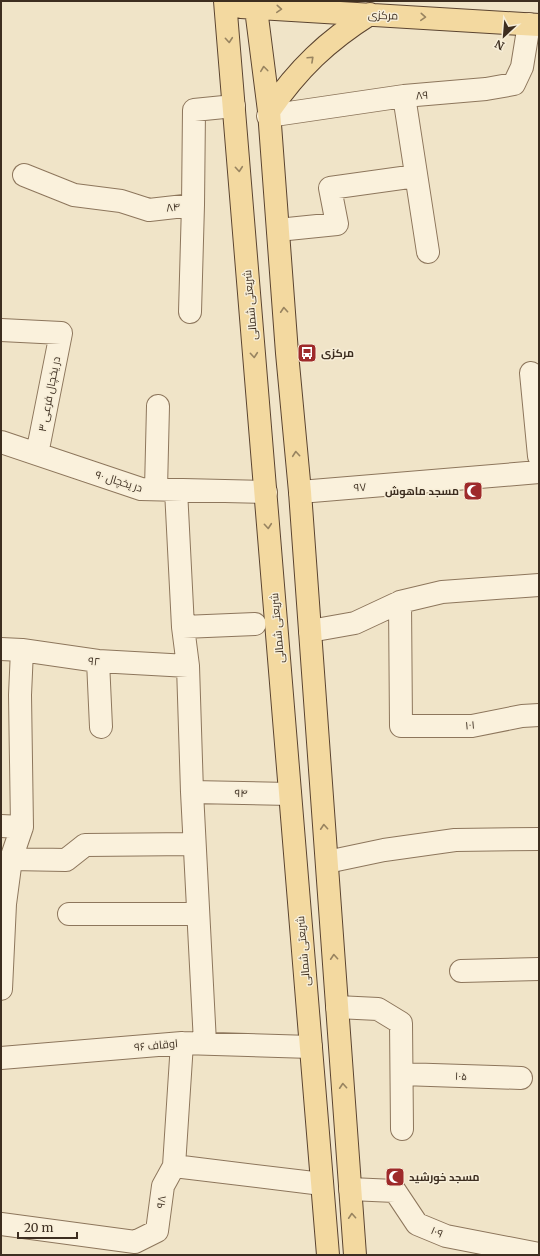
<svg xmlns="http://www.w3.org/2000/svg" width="540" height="1256" font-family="Merriweather,Cairo,serif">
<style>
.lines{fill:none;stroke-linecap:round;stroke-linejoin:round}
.minor-casing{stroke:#8d765c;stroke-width:24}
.major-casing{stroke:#5b4430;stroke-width:24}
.minor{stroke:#faf1dc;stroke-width:22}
.major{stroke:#f3d9a0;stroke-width:22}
.oneway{stroke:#988460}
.labels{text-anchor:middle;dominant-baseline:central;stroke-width:3;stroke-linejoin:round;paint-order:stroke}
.street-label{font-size:11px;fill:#3d2e20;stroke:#f7eed8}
.poi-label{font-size:11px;font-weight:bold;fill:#3d2e20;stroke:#f7eed8;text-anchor:start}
</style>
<rect width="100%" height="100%" fill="#f0e4c8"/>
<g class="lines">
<g class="minor-casing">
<path id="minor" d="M404 96 428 252
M268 116 404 96 486 89 514 84 522 67 529 24
M24 175 74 195 121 201 149 210 193 205 194 110 234 106
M278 230 337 224 330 188 416 176
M190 312 193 205
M1 330 61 333 37 454
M531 373 539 456
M1 442 141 489 266 492
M156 489 158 406
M176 490 183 627 188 666 192 792 205 1043
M300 492 539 472
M400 602 401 726H472L522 716 539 715
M183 627 255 624
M310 631 355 623 400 602 442 592 539 585
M1 649 22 650 98 661 188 666
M98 661 101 727
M192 792 290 794
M1 826 22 827
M11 859 66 860 85 845 194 844
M327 862 384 850 455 840 539 839
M69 914H198
M461 971 539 969
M1 989 5 904 11 859 22 827 20 695 22 650
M337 1007 378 1009 401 1023 402 1129
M1 1058 182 1043 311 1047
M402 1074 521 1078
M174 1166 182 1043
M350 1189 395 1191 417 1224 446 1236 539 1254
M1 1224 135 1242 157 1231 163 1186 174 1166 322 1184"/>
</g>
<g class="major-casing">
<path id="major" d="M225 1 328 1255
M255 1 269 111 287 353 300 492 355 1255
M241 7 539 25
M269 111C298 69 327 41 370 14"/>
</g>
<use href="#minor" class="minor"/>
<use href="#major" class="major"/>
</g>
<defs><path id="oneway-chevron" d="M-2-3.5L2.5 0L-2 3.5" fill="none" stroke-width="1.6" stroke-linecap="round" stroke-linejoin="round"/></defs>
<g class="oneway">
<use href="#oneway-chevron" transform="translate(279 9) rotate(4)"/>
<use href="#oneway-chevron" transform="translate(423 17) rotate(4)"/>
<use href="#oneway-chevron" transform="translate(229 40) rotate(85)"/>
<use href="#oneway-chevron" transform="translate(311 59) rotate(-43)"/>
<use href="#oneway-chevron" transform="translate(264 69) rotate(-97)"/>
<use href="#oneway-chevron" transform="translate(239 169) rotate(85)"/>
<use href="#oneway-chevron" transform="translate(284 310) rotate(-94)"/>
<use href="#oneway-chevron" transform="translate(254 355) rotate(85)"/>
<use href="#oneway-chevron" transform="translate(296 454) rotate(-95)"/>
<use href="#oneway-chevron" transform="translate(268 526) rotate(85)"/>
<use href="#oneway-chevron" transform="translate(324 827) rotate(-94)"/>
<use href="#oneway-chevron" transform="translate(334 957) rotate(-94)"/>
<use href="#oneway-chevron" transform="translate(343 1086) rotate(-94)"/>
<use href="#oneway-chevron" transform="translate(352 1216) rotate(-94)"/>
</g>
<defs>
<g id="bus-square" transform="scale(1)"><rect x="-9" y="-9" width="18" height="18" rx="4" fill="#9e2a2b" stroke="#f7eed8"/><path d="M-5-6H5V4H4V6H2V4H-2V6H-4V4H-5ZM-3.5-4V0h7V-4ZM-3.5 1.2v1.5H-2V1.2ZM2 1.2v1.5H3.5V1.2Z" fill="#fff"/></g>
<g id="mosque-square" transform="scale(1)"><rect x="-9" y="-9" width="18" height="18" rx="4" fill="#9e2a2b" stroke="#f7eed8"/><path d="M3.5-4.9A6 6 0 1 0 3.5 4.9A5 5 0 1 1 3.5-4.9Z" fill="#fff"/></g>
</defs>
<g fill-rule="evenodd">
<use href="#bus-square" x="307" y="353"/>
<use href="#mosque-square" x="473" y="491"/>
<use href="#mosque-square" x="395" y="1177"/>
</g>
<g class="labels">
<g class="street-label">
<text transform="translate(383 15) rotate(2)">مرکزی</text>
<text transform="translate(422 95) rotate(-4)">۸۹</text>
<text transform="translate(173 207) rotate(-6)">۸۴</text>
<text transform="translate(250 305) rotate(-95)">شریعتی شمالی</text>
<text transform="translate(49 394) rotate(-79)">در یخچال فرعی ۳</text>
<text transform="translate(119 481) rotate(17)">در یخچال ۹۰</text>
<text transform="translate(360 487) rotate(-5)">۹۷</text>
<text transform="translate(277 628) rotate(-95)">شریعتی شمالی</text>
<text transform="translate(94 661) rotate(6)">۹۲</text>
<text transform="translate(470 725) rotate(-5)">۱۰۱</text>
<text transform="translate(241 793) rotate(1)">۹۴</text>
<text transform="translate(303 951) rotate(-95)">شریعتی شمالی</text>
<text transform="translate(156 1045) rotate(-5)">اوقاف ۹۶</text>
<text transform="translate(461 1076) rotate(2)">۱۰۵</text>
<text transform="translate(161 1202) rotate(-83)">۹۸</text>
<text transform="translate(437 1232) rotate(23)">۱۰۹</text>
</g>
<g class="poi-label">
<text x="321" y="353">مرکزی</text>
<text x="459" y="491" text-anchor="end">مسجد ماهوش</text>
<text x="409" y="1177">مسجد خورشید</text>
</g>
</g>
<rect width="540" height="1256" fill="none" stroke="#3d2e20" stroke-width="4"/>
<g transform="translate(504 36) rotate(206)" stroke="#f7eed8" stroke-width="3" paint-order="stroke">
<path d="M0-3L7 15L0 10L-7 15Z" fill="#3d2e20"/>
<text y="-6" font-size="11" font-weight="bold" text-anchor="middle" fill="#3d2e20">N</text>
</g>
<path d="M18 1232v6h59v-6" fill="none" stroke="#3d2e20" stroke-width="2"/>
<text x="24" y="1232" font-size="12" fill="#3d2e20" stroke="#f7eed8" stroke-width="3" paint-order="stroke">20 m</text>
</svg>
